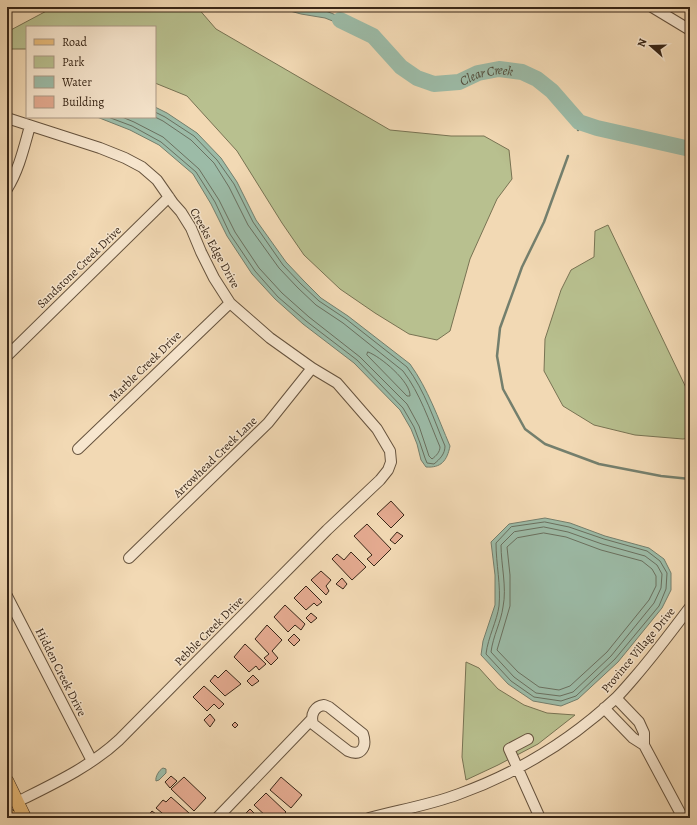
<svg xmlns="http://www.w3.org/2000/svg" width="697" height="825" font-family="Alegreya,serif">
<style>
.green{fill:#b8c08f;stroke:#787353}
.water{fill:#9cbba7;stroke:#747f6d}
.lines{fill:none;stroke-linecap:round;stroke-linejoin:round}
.shore{stroke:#6a705f;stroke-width:1}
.stream{stroke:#747f6d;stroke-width:2.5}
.river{stroke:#9cbba7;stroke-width:16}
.building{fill:#e4aa90;stroke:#382617}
.minor-casing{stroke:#66533e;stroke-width:12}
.major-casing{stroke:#382617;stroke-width:14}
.minor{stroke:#f7e6ce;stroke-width:10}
.major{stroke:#e9bc7a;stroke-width:13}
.labels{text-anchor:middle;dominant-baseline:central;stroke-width:3;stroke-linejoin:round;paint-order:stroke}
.street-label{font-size:12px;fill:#382617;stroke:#f7e6ce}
.water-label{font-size:13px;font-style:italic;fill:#514b3b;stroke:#f7e6ce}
</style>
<rect width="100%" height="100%" fill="#f2d9b4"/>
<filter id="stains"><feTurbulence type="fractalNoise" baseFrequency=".005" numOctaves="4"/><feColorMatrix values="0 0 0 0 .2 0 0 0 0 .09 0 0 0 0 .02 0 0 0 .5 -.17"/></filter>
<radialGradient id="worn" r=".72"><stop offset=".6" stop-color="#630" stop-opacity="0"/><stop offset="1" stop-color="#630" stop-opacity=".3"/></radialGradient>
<path class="green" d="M54 7H197L216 29 390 130 451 136H484L509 150 512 179 497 199 470 259 450 331 437 340 409 334 375 313 340 289 304 255 282 223 237 151 187 96 155 83V27H27V49H7V32Z
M608 225 690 396V438L683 439 635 435 594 425 563 406 544 371 545 339 561 290 571 270 594 257 595 231Z
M466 662 479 668 498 689 524 705 547 713 575 715 538 744 498 765 466 780 462 757Z"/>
<path class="water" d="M269 7H301L309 10H323L344 18 361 26 358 31 325 18 301 14 290 11 273 9Z
M155 107 167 113 197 133 221 158 237 182 256 220 286 262 304 281 321 298 348 316 410 364C428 389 438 418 450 446 447 461 441 468 426 467L421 460 417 444 411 429 400 410 354 363 303 324 275 299 252 274 227 236 211 204 193 174 159 145 130 130 97 117H155Z
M545 518 570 523 605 536 649 548 664 559 671 573V590L662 608 618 662 578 699 561 706 533 701 508 684 481 655 483 641 495 605V575L491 542 509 524Z
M163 768 166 769V773L159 780 156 781C155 777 159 770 163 768Z"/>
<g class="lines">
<path class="shore" d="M108 117 132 126 161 142 196 172 215 202 230 234 255 271 278 297 306 321 357 360 403 408 414 427 420 443 425 458 427 463 434 464C440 459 445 454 445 446 434 420 425 391 407 367L346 319 319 301 301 284 283 265 253 222 234 184 217 160 194 136 165 117 155 112
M122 117 134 122 163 137 199 169 219 200 235 232 259 268 282 293 309 317 360 357 407 404 419 426 429 456 432 459C436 456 440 452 440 447 429 421 420 393 403 371L343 323 316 305 298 288 279 268 248 225 229 187 214 163 191 140 163 121 155 117
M368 352C380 356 411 382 410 396H407L367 355Z
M545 522 569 527 604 539 647 551 660 561 667 573 666 589 659 606 615 659 576 696 561 701 534 697 511 681 486 654C488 637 497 621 499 606 501 585 496 564 496 543L511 527Z
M544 527 568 532 602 544 645 556 657 565 662 574 661 588 654 603 611 656 573 692 560 696 536 693 514 677 491 652C493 636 501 622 503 607 507 587 501 565 501 545L514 532Z
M544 533 566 537 601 550 642 561 652 569 656 576V586L649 600 607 652 570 686 559 690 539 687 518 672 497 650 510 606V575L507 547 517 538Z"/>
<path class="stream" d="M578 130 579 122
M568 156 544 222 522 267 500 328 497 356 503 389 525 429 545 444 599 464 661 476 690 479"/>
<path class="river" id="s1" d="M340 20 373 36 401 67 417 78 434 84 459 82 478 73 499 69 522 72 537 79 552 91 579 122 597 128 690 149"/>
</g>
<path class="building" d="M391 501 404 515 391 528 377 514Z
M367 524 391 549 374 566 367 559 372 555 354 536Z
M397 532 403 536 395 544 390 540Z
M351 552 366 567 352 580 332 559 337 554 344 560Z
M321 571 331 580 326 586 329 591 326 595 311 580Z
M342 578 347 584 343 589 336 584Z
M306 586 322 602 317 606 314 603 306 610 294 598Z
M285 605 305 624 301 630 295 625 288 632 274 617Z
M311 613 317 618 311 623 306 618Z
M267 625 282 640 272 651 278 658 271 665 264 658 269 654 255 639Z
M294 634 300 640 294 646 288 640Z
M245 644 266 664 259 670 256 666 249 672 234 657Z
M226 670 241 684 225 696 210 681 215 675 218 678Z
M253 675 259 681 252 686 247 681Z
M204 686 224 704 219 709 214 704 207 711 193 697Z
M210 714 215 720 210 727 204 720Z
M235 722 238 725 235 728 232 725Z
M171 776 177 781 170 788 165 782Z
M184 777 206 798 194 811 171 789Z
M281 777 302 795 291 808 270 790Z
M266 793 286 812 280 818H268L254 805Z
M171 797 189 813 185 818H168L156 808 163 800 166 802Z
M250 809 259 818H241Z
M152 811 161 818H146Z"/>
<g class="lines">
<g class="minor-casing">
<path id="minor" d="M652 7 690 30
M7 118 100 148 125 158 142 167 157 180 173 203 181 212 191 228 201 252 214 278 230 303 270 338 312 368 337 383 377 429 390 451 391 462 388 470 380 480 327 530 119 740C90 767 53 784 17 802
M7 189C19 170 24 147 30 126
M7 356 169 197
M78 449 230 303
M129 558 268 423 312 368
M7 596 92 761
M616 698 639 722 644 733V745
M324 705 329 707 363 734C367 746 362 757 348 751L313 724C310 714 315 706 324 705Z
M604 708 633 738 644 745 683 818
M528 739 509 749 540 818
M217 818 312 719
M369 818C399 810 430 805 459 794 517 773 570 741 616 698 622 692 628 685 634 678 654 655 672 631 690 607"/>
</g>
<g class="major-casing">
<path id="major" d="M7 781 25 818
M7 814 12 818"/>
</g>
<use href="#minor" class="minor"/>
<use href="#major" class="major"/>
</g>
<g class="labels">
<g class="street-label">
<text transform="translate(215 248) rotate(61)">Creeks Edge Drive</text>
<text transform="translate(79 267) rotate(-44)">Sandstone Creek Drive</text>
<text transform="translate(145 366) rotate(-44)">Marble Creek Drive</text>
<text transform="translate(215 457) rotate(-44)">Arrowhead Creek Lane</text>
<text transform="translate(209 631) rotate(-45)">Pebble Creek Drive</text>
<text transform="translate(638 650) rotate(-50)">Province Village Drive</text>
<text transform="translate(61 672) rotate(63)">Hidden Creek Drive</text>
</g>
<g class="water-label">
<text stroke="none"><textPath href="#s1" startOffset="170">Clear Creek</textPath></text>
</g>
</g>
<rect width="697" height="825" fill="none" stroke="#f2d9b4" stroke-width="24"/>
<rect x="8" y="8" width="681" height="809" fill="none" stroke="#382617" stroke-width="2"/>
<rect x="12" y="12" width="673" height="801" fill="none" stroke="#382617"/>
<rect x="26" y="26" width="130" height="92" fill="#f7e6ce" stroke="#ab9985"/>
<rect x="34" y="39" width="20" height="6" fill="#e9bc7a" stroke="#ab9985"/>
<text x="62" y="46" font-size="12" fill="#382617">Road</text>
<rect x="34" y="56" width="20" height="12" fill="#b8c08f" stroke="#ab9985"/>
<text x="62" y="66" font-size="12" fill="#382617">Park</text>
<rect x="34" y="76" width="20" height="12" fill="#9cbba7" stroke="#ab9985"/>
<text x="62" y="86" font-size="12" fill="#382617">Water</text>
<rect x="34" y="96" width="20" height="12" fill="#e4aa90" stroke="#ab9985"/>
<text x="62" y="106" font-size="12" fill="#382617">Building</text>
<g transform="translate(651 46) rotate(290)" stroke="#f7e6ce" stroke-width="3" paint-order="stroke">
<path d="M0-3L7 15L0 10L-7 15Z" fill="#382617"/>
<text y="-6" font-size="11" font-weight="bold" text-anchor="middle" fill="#382617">N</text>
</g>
<rect width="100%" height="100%" filter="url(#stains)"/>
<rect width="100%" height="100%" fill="url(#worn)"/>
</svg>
